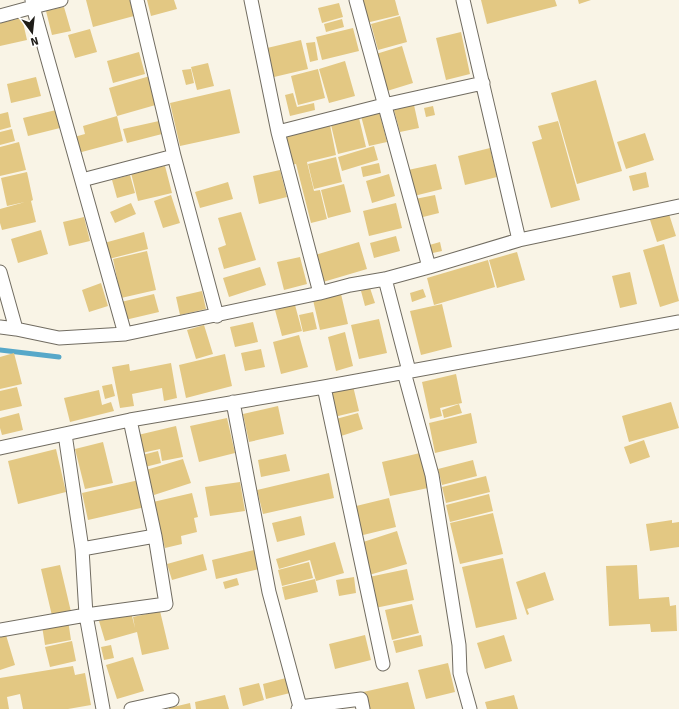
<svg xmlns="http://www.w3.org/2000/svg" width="679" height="709" font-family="Signika,sans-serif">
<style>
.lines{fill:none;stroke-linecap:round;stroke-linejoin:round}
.stream{stroke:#57a8c9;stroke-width:5}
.building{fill:#e3c883}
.street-casing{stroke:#716c61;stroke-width:15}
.street{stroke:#fff;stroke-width:13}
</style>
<rect width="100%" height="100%" fill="#f9f4e6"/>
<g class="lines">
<path class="stream" d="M0 350 59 357"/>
</g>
<path class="building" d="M86 0H130L134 16 93 27Z
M147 0H174L177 9 151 16Z
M361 0H395L399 15 366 23Z
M481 0H555L557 6 487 24Z
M578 0H591L579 4Z
M339 3 343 17 322 23 318 8Z
M64 7 71 31 52 35 46 11Z
M400 16 407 42 378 50 371 24Z
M22 18 27 40 0 46V23Z
M342 19 344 27 326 32 324 24Z
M353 28 359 51 322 60 316 37Z
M90 29 97 52 75 58 68 35Z
M461 32 470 74 446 80 436 38Z
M301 40 308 69 274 77 267 48Z
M315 42 318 60 310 62 306 43Z
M402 46 413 83 387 91 376 54Z
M139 52 145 74 113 83 107 61Z
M345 61 355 96 329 103 319 69Z
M208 63 214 86 197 90 191 67Z
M191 69 194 83 186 85 182 70Z
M318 69 325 98 298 105 291 76Z
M150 76 159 104 117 116 109 88Z
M36 77 41 96 11 103 7 84Z
M596 80 622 171 577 184 551 93Z
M230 89 240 133 180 146 170 103Z
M293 93 297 107 314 103 315 110 290 116 285 95Z
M414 105 419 128 400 132 394 110Z
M433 106 435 115 426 117 424 108Z
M56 110 60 128 28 136 23 118Z
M379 111 387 142 369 146 361 116Z
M8 112 11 127 0 130V114Z
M117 116 123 141 78 153 74 137 85 134 83 126Z
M359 118 366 147 338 154 331 125Z
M159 121 162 134 127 143 123 129Z
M558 121 580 200 551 208 532 142 542 139 538 126Z
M330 125 336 155 307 162 314 191 320 190 327 219 311 223 296 164 291 165 284 135Z
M12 129 15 141 0 145V132Z
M645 133 654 160 626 169 617 142Z
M19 142 26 170 0 176V147Z
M374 146 378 160 342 171 338 157Z
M490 148 497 177 465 185 458 156Z
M336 157 342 182 314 189 308 164Z
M379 163 381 173 363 177 361 167Z
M436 164 442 189 414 196 408 170Z
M165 166 172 193 138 201 131 173Z
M280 170 287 197 259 204 253 176Z
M27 172 33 200 31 201 36 222 2 230 0 223V209L25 202 7 206 1 178Z
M646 172 649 187 633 191 629 176Z
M389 174 395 196 372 203 366 181Z
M130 175 135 193 117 198 112 180Z
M228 182 233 199 200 208 195 192Z
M344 184 351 212 328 218 321 190Z
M171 195 180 223 163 228 154 201Z
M435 195 439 213 419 218 415 199Z
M131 203 136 214 115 223 110 212Z
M396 203 402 228 369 236 363 211Z
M241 212 256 260 224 269 218 248 226 245 218 218Z
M669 214 676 236 657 242 650 220Z
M84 217 90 241 69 246 63 222Z
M41 230 48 254 18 263 11 239Z
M144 232 148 249 109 259 104 243Z
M396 236 400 251 374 258 370 243Z
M359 242 367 269 323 282 315 255Z
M440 242 442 251 428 254 426 246Z
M664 244 679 301 660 307 643 250Z
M147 251 156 290 121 298 113 259Z
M517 252 525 280 497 288 489 260Z
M300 257 307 284 284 290 277 262Z
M488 260 495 287 434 305 427 278Z
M260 267 266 285 229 297 223 278Z
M630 272 637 304 620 308 612 276Z
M101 283 108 306 89 312 82 290Z
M370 288 375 303 365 306 361 291Z
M423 289 426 297 412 302 410 293Z
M202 291 206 309 180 315 176 297Z
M154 294 159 312 125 320 121 302Z
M341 294 348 324 320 330 313 300Z
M442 304 452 347 421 355 410 311Z
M295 305 302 331 282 336 275 310Z
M313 312 317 329 303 332 299 315Z
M379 319 387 353 359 359 351 325Z
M253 322 258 342 235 347 230 327Z
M204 325 213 354 196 359 187 330Z
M345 332 353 366 336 371 328 337Z
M299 335 308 367 281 374 273 342Z
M261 349 265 367 245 371 241 353Z
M14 353 22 384 0 389V357Z
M225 354 232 386 186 398 179 365Z
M171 363 177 398 164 401 162 388 132 394 134 406 120 408 112 367 129 364 130 371Z
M456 374 462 403 440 408 442 416 430 419 422 382Z
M112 384 115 396 105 399 102 386Z
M353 386 359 411 334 417 328 393Z
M17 387 22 406 0 411V391Z
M99 390 102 405 111 402 114 411 70 422 64 398Z
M671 402 679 428 629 442 622 416Z
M459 404 462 413 444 418 442 410Z
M278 406 284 434 249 442 243 414Z
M19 413 23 430 2 435 0 428V418Z
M358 413 363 429 341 436 336 419Z
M471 413 477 443 435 453 429 423Z
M227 418 235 453 199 462 190 426Z
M176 426 183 457 162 461 160 449 142 453 138 435Z
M644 440 650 457 630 464 624 447Z
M103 442 113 483 85 489 75 449Z
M56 449 66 492 18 504 8 461Z
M158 451 161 463 145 467 142 455Z
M420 453 428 488 390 496 382 462Z
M286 454 290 471 261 477 258 460Z
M183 459 191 483 154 495 146 470Z
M473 460 477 476 442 485 438 469Z
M329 473 334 498 263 514 257 490Z
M486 476 490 492 446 503 442 487Z
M139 480 145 507 88 520 82 493Z
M240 482 245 511 210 516 205 487Z
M192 493 198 517 194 518 197 532 181 536 182 544 165 548 153 502Z
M489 494 493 511 450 522 446 505Z
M389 498 396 527 359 536 352 507Z
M493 513 503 554 460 564 450 523Z
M301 516 305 535 277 542 272 523Z
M672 520V523L679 522V547L650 551 646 524Z
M397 531 407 564 369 575 360 543Z
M335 542 344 573 316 581 310 560 279 569 276 559Z
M254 550 259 569 216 579 212 560Z
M203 554 207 570 172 580 167 564Z
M503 558 517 619 476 628 462 567Z
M309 562 313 578 282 586 278 570Z
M60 565 72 616 53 620 41 569Z
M637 565 639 599 669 597 670 606 676 605 677 631 651 632 650 624 609 626 606 566Z
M407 569 414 600 375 608 369 577Z
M545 572 554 600 527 609 529 614 527 615 516 582Z
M354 577 356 593 339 596 336 580Z
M237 578 239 585 225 589 223 582Z
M315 579 318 592 285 600 282 587Z
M412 604 419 633 392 640 385 610Z
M160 611 169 649 142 655 137 632 105 641 99 621 131 612 135 628 133 617Z
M68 620 71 640 45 645 42 626Z
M6 635 15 665 0 670V637Z
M365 635 371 660 335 669 329 644Z
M421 635 423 646 396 653 393 641Z
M504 635 512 661 485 669 477 643Z
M72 641 76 661 50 667 45 647Z
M111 645 114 658 104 660 101 647Z
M133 657 144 691 117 699 106 665Z
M448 663 455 692 426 699 418 670Z
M73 666 75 675 85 673 91 705 68 709H23L20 694 7 697 9 709H0V678Z
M286 678 290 693 266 699 263 684Z
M408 682 415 709H367L363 692Z
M259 683 264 700 243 706 239 688Z
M225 695 229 709H196L195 702Z
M514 695 518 709H487L485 702Z
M190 703 191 709H169V708Z"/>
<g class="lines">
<g class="street-casing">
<path id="street" d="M32 0 33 7 61 0
M137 0 174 156 217 316
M251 0 278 132 320 293
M356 0 429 267
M463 0 519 240
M0 16 33 7 125 334
M278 132 384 105 483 83
M82 180 174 156
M0 272 16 329
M385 279 409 371
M0 327 16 329 59 338 125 334 320 293 350 285 385 279 429 267 519 240 679 206
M404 372 432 475 459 645 460 673 470 709
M324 387 383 664
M233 402 269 592 300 707
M65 434 82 549 86 615 103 709
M0 448 130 420 324 387 679 322
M82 549 155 536
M0 630 86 615 166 604 155 536 130 420
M131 709 172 700
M298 709 300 707 361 699 363 709"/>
</g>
<use href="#street" class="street"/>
</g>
<g transform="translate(32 32) rotate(165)" stroke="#ffffff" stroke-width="3" paint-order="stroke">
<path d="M0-3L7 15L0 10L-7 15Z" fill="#1e1c17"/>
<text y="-6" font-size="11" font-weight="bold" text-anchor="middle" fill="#1e1c17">N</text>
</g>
</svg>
